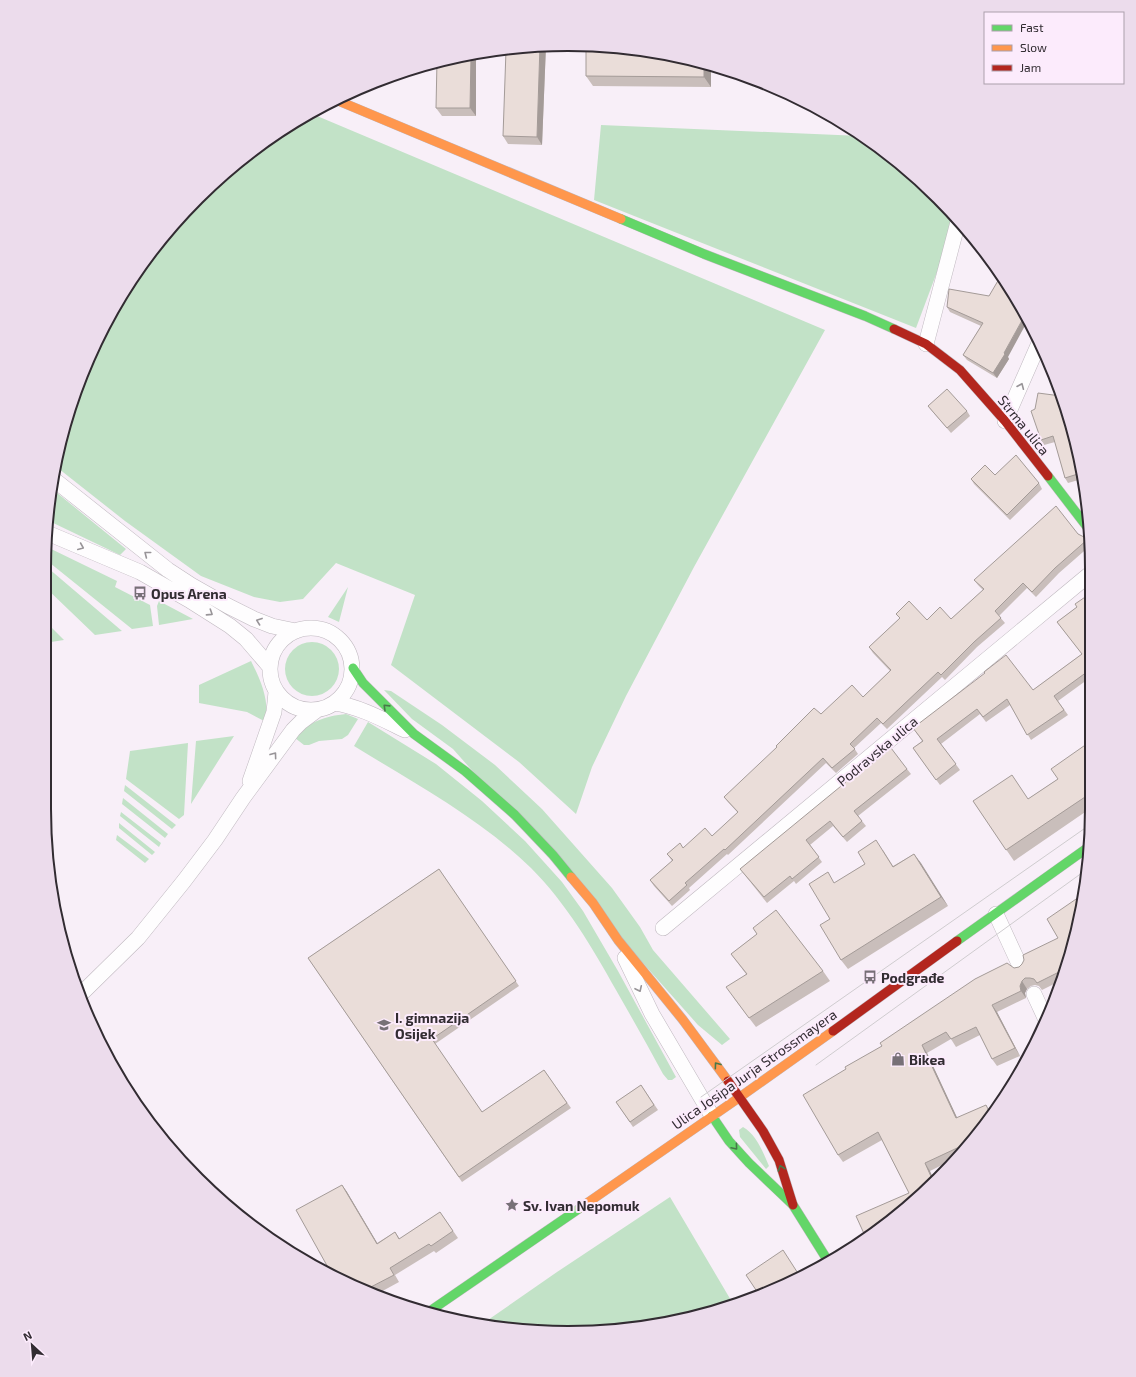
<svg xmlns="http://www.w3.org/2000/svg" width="1136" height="1377" font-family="'Exo 2',sans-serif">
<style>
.green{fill:#c2e2c7}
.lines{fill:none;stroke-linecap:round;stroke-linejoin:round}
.street-casing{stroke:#bfb8bf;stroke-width:16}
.fast-casing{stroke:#bfb8bf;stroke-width:10}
.slow-casing{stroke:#bfb8bf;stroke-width:10}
.jam-casing{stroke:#bfb8bf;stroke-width:10}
.street{stroke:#fefdfe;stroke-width:15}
.fast{stroke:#63d668;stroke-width:9}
.slow{stroke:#ff974d;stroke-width:9}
.jam{stroke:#b3261e;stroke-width:9}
.tram{stroke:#cfcccf;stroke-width:1}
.wall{fill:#c9bebb}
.shaded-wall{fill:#a49b98}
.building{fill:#eaddd9;stroke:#a49b98}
.oneway{stroke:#989498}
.oneway2{stroke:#48784a}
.labels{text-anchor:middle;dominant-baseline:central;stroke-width:4;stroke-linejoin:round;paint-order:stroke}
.street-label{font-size:14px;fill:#322c32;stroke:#fcebfc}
.poi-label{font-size:14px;font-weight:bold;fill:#322c32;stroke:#fcebfc;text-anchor:start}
.rim{fill:none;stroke:#322c32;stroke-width:2}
</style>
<rect width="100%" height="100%" fill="#f8eff8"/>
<path class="green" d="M310 113 825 330 694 567 626 696 592 767 576 814 519 762 391 665 415 595 336 563 303 599 280 602 254 597 201 576 125 521 54 465 84 368 132 277 197 198 277 132Z
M601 125 861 136 914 174 954 217 937 272 916 328 594 200Z
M51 488 126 549 120 555 47 520Z
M45 546 117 581 115 587 150 605 153 626 132 629 45 559Z
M48 568 122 631 95 635 45 587V572Z
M348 587 339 622 328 617Z
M159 601 193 619 159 625 157 606Z
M45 621 64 640 51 642 45 636Z
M285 669a27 27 0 1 1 54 0a27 27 0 1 1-54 0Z
M251 661C261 681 269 699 266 722L247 712 199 703V685Z
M384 690 391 691 442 725 495 765 542 809 612 888 640 927 653 950 730 1039 722 1045 698 1025 453 749 412 719Z
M346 714 358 719 348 735 342 739 319 741 309 745H304L295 738C307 722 326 716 346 714Z
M368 722 436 764 482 801 525 841 562 882 583 911 618 971 676 1077 672 1080H668L663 1074C648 1046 632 1018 616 990 592 947 566 903 531 868 481 819 414 783 354 746Z
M234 736 191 804 196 741Z
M188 743 184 815 179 819 126 779 130 751Z
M125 785 176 825 172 829 124 791Z
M123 798 168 834 165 838 122 804Z
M121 812 161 843 159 847 120 816Z
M119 823 155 852 152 855 119 828Z
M117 835 149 859 145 863 116 840Z
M743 1127C756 1134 763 1152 769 1166L766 1169 740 1137 739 1130Z
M670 1197 732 1302 670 1323 534 1332 485 1322 557 1272Z"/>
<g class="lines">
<g class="street-casing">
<path id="street" d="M926 344 958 222
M1005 421 1040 341
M52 478 168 570 191 585 228 606 254 619 272 626 296 631
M45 532 140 572 189 600 230 626 246 639 270 667
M270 669a41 41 0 1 1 82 0a41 41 0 1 1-82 0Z
M335 703C360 707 382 719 405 730
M250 781 274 712 276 692
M996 914 1020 966
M663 928 1091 573
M625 958 652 1014 712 1116
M82 993 138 938 184 881 215 840 243 798 293 730 301 722 317 710
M1034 994 1046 1020"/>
</g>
<g class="fast-casing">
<path id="fast" d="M621 219 704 254 865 316 894 329
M1048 476 1091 532
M353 668 363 683 414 734 465 771 515 815 553 855 571 877
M957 941 1090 846
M712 1116 729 1141 749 1163 793 1205 828 1261
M430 1311 580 1208"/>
</g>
<g class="slow-casing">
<path id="slow" d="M334 99 621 219
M571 877 593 903 618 940 683 1020 728 1081
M580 1208 740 1097 833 1031"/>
</g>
<g class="jam-casing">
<path id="jam" d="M894 329 926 344 960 370 1005 421 1048 476
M833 1031 957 941
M728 1081 763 1131 779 1160 793 1205"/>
</g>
<use href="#street" class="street"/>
<use href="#fast" class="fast"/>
<use href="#slow" class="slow"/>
<use href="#jam" class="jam"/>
<path class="tram" d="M816 1065 1086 870
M701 1097 1091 824"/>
</g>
<path class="wall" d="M534 45H546L542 145 508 144 503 136Z
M637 49 711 66V87L593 86 586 76Z
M476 55V116H442L436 108Z
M989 296 1008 357 1009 359 997 378 967 360 963 355 981 326 950 312 947 307Z
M1047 361 1053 375 1048 373 1045 368Z
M928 406 967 411 970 416 951 433 932 411Z
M1035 409 1074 433 1082 479 1068 483 1065 478 1055 442 1044 445 1041 440Z
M971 479 1039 483 1042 489 1010 520 974 484Z
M1078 534 1088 539 1091 544V545L1059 573 1036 597 1027 588 999 616 1005 623 977 647 945 680 942 677 887 729 881 723 854 748 858 754 836 773 826 763 728 855 727 854 689 888 690 890 672 906 654 886 650 880 672 861 667 854 712 836 738 813 728 802 724 797 821 714 863 697 890 671 873 653 869 647 900 618 896 614 927 620 951 619 983 590 978 585 974 580Z
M1091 593V677L1058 701 1068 715 1031 740 1010 705 986 722 980 714 941 744 960 770 940 785 913 748 922 741 913 728 1033 690 1082 654 1057 622 1077 607Z
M1091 741V808L1014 861 973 801 1028 799 1058 779Z
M870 765 907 769 911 774 858 816 866 826 847 842 833 826 810 845 822 862 796 884 794 881 767 903 740 869Z
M883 850 893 866 914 854 948 906 848 969 841 960 830 919 835 883 865 864Z
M439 869 519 986 435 1044 482 1112 544 1070 571 1108 462 1182 308 958Z
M753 928 823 971 830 981 756 1027 733 997 746 974 731 954 757 934Z
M1074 944 1060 981 1042 990 1039 986 1035 985 1031 986 1027 989 1025 993 1026 998 997 1012 1020 1056 997 1066 992 1059 980 1035 956 1047 951 1039 927 1053 957 1118 991 1112 962 1154 960 1156 930 1171 909 1193 882 1140 843 1162 838 1155 846 1069 882 1046 1014 968 1019 967Z
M641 1085 658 1110 633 1127 616 1102Z
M342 1185 347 1192 377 1243 395 1232 400 1239 440 1212 458 1238 436 1253 434 1251 395 1275 399 1282 377 1294 330 1271Z"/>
<path class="shaded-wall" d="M540 45H546L542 145 537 137Z
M476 55V116L470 108 471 56Z
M704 64 711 66V87L704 77Z
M1025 315 1028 320 1008 357 1009 359 997 378 993 373 1004 353Z
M914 854 921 863 948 906 941 897Z
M1022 981 1027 989 1025 993 1026 998 1021 991 1020 986Z
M992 1005 997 1012 1020 1056 1015 1048Z
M922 1045 927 1053 961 1126 956 1118Z
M925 1163 930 1171 934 1180 933 1181Z
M342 1185 347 1192 382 1251 377 1244Z"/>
<path class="building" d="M534 45H540L537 137 503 136 506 50Z
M586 47 637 49 704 64V77L586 76Z
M471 56 470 108H436L437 61Z
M999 279 1004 282 1025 315 1004 353 1005 354 993 373 963 355 983 323 947 307 949 289 989 296Z
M1047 361 1051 371 1045 368Z
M947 389 967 411 947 428 928 406Z
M1038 393 1061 396 1074 433 1081 473 1065 478 1053 436 1041 440 1031 411 1035 409Z
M1016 455 1039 483 1007 515 971 479 985 465 995 475Z
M1056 506 1078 534 1088 539 1055 568 1032 592 1023 583 995 611 1001 618 974 642 941 675 938 672 883 724 877 718 850 744 855 749 832 768 823 758 725 850 724 849 685 883 687 885 669 901 650 880 673 860 667 854 680 843 683 848 705 828 712 836 738 812 724 797 777 747 776 746 814 708 821 714 852 685 863 697 891 670 869 647 900 618 896 614 909 601 927 620 940 607 951 619 984 589 974 580Z
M1091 593V669L1054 696 1064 710 1027 735 1007 699 983 717 977 709 937 739 956 764 936 780 913 748 923 741 913 728 985 673 984 672 1006 655 1033 690 1082 654 1057 622 1077 607 1075 604Z
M1091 725V732L1087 727Z
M1091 741V793L1006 850 973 801 1012 775 1028 799 1058 779 1051 769Z
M891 748 907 769 854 811 862 821 843 837 830 821 806 840 819 857 792 879 790 876 764 897 740 869 846 782 845 781 867 762 870 765Z
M876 840 893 867 914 854 941 897 841 960 820 925 830 919 809 884 828 872 834 883 865 864 858 852Z
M439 869 516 981 432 1039 482 1112 544 1070 567 1103 459 1177 308 958Z
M1082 895 1074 944 1065 969 1037 983 1034 979 1030 978H1025L1022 981 1020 986 1021 991 992 1005 1015 1048 992 1059 976 1027 951 1039 946 1032 922 1045 956 1118 986 1105 990 1113 970 1142 925 1163 933 1181 887 1225 866 1238 856 1216 909 1193 878 1132 838 1155 803 1095 846 1069 845 1067 882 1046 880 1043 975 979 1007 963 1014 968 1019 967 1022 964 1024 960 1023 955 1058 938 1047 919Z
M776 910 823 971 749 1018 726 987 747 974 731 954 757 934 753 928Z
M641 1085 654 1105 630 1122 616 1102Z
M342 1185 377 1244 395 1232 399 1239 440 1212 453 1231 431 1246 429 1244 390 1268 394 1275 367 1289 330 1271 296 1210Z
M783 1250 801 1278 758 1293 746 1275Z"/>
<defs><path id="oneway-chevron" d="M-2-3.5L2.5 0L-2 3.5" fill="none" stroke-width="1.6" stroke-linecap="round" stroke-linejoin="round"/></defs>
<g class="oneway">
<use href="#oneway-chevron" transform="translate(1021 386) rotate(-67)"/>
<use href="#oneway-chevron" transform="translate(81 547) rotate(23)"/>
<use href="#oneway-chevron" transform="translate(147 554) rotate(-142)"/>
<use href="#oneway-chevron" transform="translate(210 613) rotate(33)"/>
<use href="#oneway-chevron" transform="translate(259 621) rotate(-160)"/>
<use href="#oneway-chevron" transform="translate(274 755) rotate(-54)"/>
<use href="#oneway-chevron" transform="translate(639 989) rotate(65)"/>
</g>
<g class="oneway2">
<use href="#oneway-chevron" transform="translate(386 707) rotate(-136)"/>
<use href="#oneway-chevron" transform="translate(717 1065) rotate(-126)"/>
<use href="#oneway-chevron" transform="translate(735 1147) rotate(50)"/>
<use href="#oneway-chevron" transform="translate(781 1168) rotate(-109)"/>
</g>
<defs>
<g id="bus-bare" transform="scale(1.08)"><path d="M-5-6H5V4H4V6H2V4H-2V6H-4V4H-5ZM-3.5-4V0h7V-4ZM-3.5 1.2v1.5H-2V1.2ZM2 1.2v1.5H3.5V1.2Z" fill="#777077" stroke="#fcebfc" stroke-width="2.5" paint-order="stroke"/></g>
<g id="school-bare" transform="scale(1.08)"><path d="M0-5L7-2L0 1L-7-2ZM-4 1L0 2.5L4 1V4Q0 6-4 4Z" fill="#777077" stroke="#fcebfc" stroke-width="2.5" paint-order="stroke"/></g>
<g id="shop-bare" transform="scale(1.08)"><path d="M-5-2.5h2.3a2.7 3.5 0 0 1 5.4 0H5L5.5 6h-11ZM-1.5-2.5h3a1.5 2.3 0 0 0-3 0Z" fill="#777077" stroke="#fcebfc" stroke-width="2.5" paint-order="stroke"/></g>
<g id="sight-bare" transform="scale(1.08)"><path d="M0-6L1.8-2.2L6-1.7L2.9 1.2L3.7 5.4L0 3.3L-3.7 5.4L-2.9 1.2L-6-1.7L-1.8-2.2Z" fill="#777077" stroke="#fcebfc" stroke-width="2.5" paint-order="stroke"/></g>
</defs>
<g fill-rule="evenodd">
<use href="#bus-bare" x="140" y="593"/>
<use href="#bus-bare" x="870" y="977"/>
<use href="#school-bare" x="384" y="1025"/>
<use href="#shop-bare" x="898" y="1059"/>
<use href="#sight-bare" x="512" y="1205"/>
</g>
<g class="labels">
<g class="street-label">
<text transform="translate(1024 425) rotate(51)">Strma ulica</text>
<text transform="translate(877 751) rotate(-40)">Podravska ulica</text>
<text transform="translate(754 1069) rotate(-35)">Ulica Josipa Jurja Strossmayera</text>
</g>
<g class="poi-label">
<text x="151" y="593">Opus Arena</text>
<text x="881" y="977">Podgrađe</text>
<text x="395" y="1017">I. gimnazija<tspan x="395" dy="16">Osijek</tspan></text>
<text x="909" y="1059">Bikea</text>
<text x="523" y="1205">Sv. Ivan Nepomuk</text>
</g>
</g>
<path d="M0 0H1136V1377H0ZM568 51H568A517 517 0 0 1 1085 568V809A517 517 0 0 1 568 1326H568A517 517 0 0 1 51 809V568A517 517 0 0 1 568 51Z" fill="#ecdcec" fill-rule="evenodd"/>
<path class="rim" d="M568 51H568A517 517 0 0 1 1085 568V809A517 517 0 0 1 568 1326H568A517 517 0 0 1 51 809V568A517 517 0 0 1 568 51Z"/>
<rect x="984" y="12" width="140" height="72" fill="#fcebfc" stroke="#ab9fab"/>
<rect x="992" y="25" width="20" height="6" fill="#63d668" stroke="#ab9fab"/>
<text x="1020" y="32" font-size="12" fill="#322c32">Fast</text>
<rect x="992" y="45" width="20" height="6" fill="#ff974d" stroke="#ab9fab"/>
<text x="1020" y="52" font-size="12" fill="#322c32">Slow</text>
<rect x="992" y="65" width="20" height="6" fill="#b3261e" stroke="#ab9fab"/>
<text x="1020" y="72" font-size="12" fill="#322c32">Jam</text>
<g transform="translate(32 1345) rotate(334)" stroke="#fcebfc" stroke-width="3" paint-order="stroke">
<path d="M0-3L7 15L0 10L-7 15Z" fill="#322c32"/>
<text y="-6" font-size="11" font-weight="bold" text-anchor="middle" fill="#322c32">N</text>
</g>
</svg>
